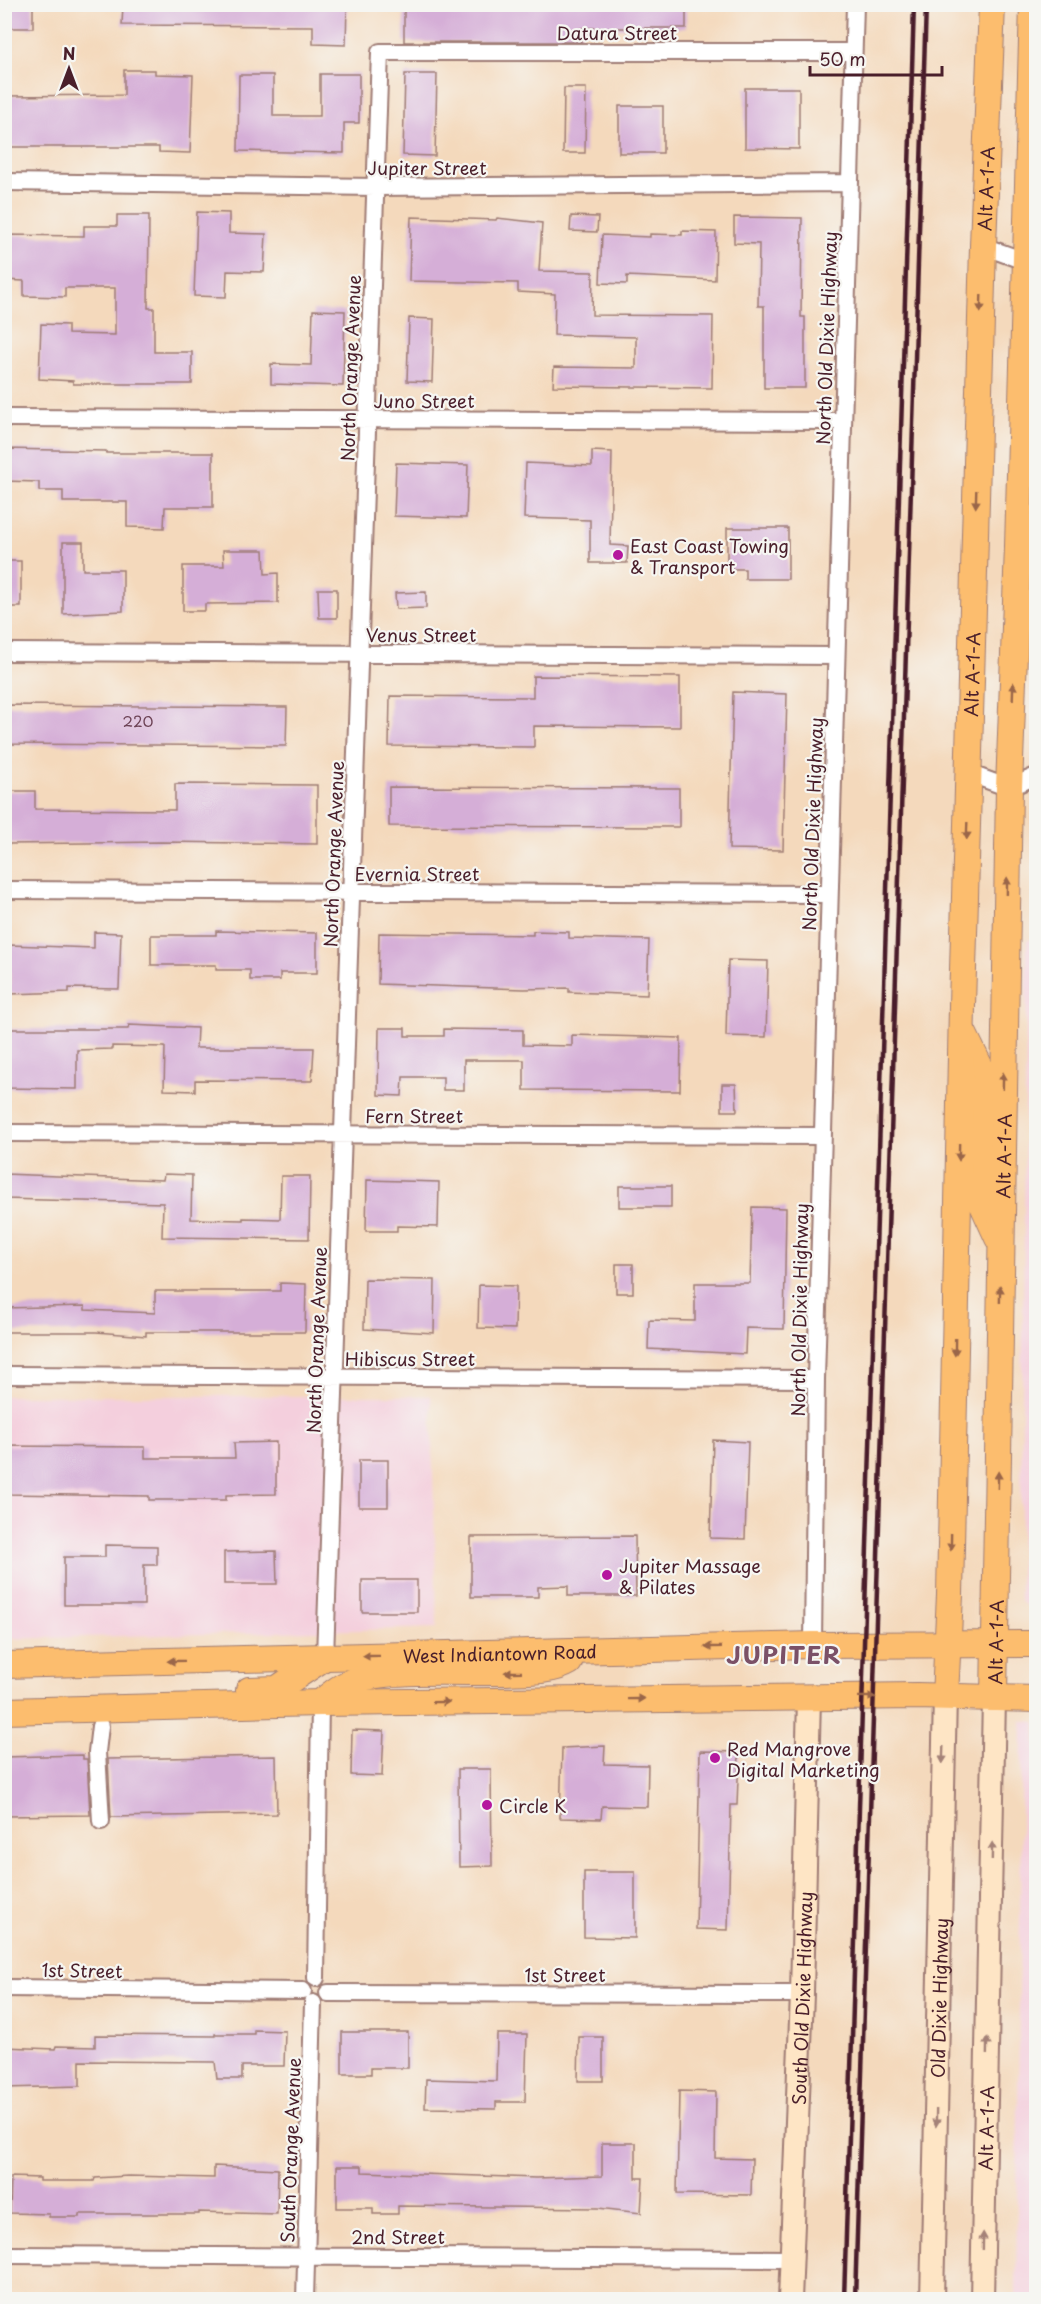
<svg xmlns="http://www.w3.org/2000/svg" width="1041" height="2304" font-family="'Playpen Sans',sans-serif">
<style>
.built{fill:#f4cfdd}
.building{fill:#d5aed7}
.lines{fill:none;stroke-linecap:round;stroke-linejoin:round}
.street-casing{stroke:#9f7c74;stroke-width:20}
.secondary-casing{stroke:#9f7c74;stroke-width:26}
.primary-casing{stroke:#9f7c74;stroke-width:28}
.street{stroke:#fff;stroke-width:16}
.secondary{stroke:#fee5c5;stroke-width:22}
.primary{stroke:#fcbd6e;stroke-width:26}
.rail{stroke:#4a1f2b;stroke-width:4.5}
.oneway{fill:#9a6649}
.oneway2{fill:#a48278}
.poi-dot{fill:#b5179e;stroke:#f6f6f2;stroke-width:2}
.labels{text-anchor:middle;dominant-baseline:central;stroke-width:4.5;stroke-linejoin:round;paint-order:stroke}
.number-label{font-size:15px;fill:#6d4356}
.street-label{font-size:18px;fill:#4a1f2b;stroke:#f6f6f2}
.poi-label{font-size:18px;fill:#4a1f2b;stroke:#f6f6f2;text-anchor:start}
.district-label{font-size:24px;font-weight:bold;letter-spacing:1.5px;fill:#7b5167;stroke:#f6f6f2}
</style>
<rect width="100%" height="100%" fill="#f6f6f2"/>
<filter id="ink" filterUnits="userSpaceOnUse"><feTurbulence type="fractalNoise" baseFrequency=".0167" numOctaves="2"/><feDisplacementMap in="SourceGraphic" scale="12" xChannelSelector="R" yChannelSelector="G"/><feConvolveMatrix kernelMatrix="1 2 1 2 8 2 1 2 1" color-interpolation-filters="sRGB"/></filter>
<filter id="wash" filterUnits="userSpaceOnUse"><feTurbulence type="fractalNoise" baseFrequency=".008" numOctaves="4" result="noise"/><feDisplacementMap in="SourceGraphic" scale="24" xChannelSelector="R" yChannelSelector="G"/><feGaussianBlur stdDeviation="1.35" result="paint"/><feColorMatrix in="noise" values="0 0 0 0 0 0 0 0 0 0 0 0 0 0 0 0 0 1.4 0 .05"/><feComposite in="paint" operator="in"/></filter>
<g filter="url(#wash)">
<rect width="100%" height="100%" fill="#f4d9bc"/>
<path class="built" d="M1027 940H1036V1613L1020 1601Z
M4 1396H431L437 1628 5 1639Z
M1022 1721 1036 1722V2300L1016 2299Z"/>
<g id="blocks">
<path class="building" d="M4 4H33V28H4Z
M123 4H347L346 45 313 44V26L122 25Z
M404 4H686V28H581V42H404Z
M124 70H155V74L193 75 190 153 159 152V147H4V96L124 95Z
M320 74H359V123H344V153L238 151 239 75H273V116H320Z
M405 74H437L435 156 403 155Z
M564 88H586L585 153H563Z
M745 88H799V149L745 148Z
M619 106H663V153H619Z
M197 212 229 213V233L266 234 264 272 227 271 226 297 194 296Z
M117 215H149L148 308H154V352H192V384H73V381L39 379 41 324 68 325V334L115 335V288H65V297L24 296V281L4 280V235L84 236V226H117Z
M571 216 598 217 597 232 570 231Z
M411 217 496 220 497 218 542 223 539 271 593 272 592 315 713 316 712 388 553 386 554 367 636 368V337L554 335 555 294 518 292V283L409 281Z
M734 217 802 218 801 317H805V388H764V306H758L759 244 734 243Z
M682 231 716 232 715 280 627 276V284L600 283 602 235 650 237V234L682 235Z
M313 310 345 311 343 386 271 384V364L311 365Z
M409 318 434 319 432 382 407 381Z
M4 449 106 451V453H213V507H165L164 528 127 527V502H63V491H39V482L4 481Z
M592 451 612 452 610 545 628 546 627 563H590V520L524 518 526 463 592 466Z
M396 463 468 465 466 518 394 516Z
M727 528H788V579H745V569H727Z
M63 542H83V570H123V611L63 614Z
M223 550H264L265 574 278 573V603L205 604V611H183V566H224Z
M4 561H21V607H4Z
M318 589H337V618H319Z
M426 592V608L396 609 395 593Z
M533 676 680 677V727L534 726V747L389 746 390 696 533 697Z
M733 692 787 694 783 850 729 849Z
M4 705 287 707 286 746 4 744Z
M175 784 317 785V844L161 842 8 844V791H35V809L175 810Z
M389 787 679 788V827L389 826Z
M216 931 317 933V973H280V980H250V970H216V965H151V935H216Z
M533 931 569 932V938L649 940 647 995 569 992V988L524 989 378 984 379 933 533 935Z
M94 932 121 933 119 989 69 988V992L10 994V945L94 948Z
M728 960 768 961 766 1037 726 1036Z
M129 1025 197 1028 196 1048H314L312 1081 195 1080V1091L164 1090 165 1047 112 1046V1049L77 1050V1089L4 1088V1029H128Z
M379 1028H405V1036H444V1029L523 1030V1045L572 1046V1035L681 1038 680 1091 524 1090V1060H464V1090H443V1077H403L402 1096 378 1095Z
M722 1084H736L737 1111H722Z
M4 1174 163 1180 164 1174 192 1175 191 1219 243 1220V1218L280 1219 281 1176H310L309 1239 162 1237 163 1203 4 1199Z
M367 1180 439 1182 438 1227 397 1226V1231H366Z
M619 1186H671V1207H619Z
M752 1207 786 1208 784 1329 746 1328 745 1354 648 1349 649 1320 695 1321V1283H750Z
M616 1264H633V1293H616Z
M365 1279 435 1280 434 1333 364 1329Z
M280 1283 306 1284 305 1332H146V1336L96 1332H4V1308L85 1306V1310L155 1313V1291H280Z
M479 1285 516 1286 515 1329 478 1328Z
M713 1440 748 1442 745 1539 710 1538Z
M276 1442V1494L226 1495V1500H149V1496L4 1494V1446L145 1447V1458H235L234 1443Z
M359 1460H388V1507H359Z
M635 1536 636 1596H568V1586L538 1587V1597H471V1537Z
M105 1545 157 1546V1565H144V1605H64V1557H105Z
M276 1551 277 1584H224V1552Z
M362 1580H417V1612H362Z
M352 1730 384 1731 382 1776 351 1775Z
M605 1746 604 1764 648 1765 647 1807 602 1806 601 1819 560 1818 562 1748Z
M700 1751 739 1752 737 1805H731L728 1930 696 1929Z
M83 1755V1759H87L90 1815 4 1816V1757Z
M276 1756 277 1814 111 1817 108 1759Z
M458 1769H491L492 1866 459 1867Z
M584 1872H635V1938L584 1937Z
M254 2030 285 2031 284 2066H242V2079H217L215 2062 80 2061V2086L4 2088V2047L55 2049 56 2046 95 2047V2035L215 2036V2034H254Z
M342 2032H408V2068H371V2074H342Z
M497 2034H527L525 2102H496V2109L425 2108 426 2079 496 2081Z
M579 2037H603V2081H578Z
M679 2091 716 2092 715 2158 752 2159 751 2195 677 2194Z
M602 2143H636V2178H643L641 2213 598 2208 398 2206V2214H373V2208H337V2166H362V2172L536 2178 602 2176Z
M214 2166 278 2169 277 2214 199 2212V2214H80V2217H49V2214L10 2213 11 2177 40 2178V2181H94L95 2178 128 2176 214 2178Z"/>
</g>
</g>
<g filter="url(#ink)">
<use href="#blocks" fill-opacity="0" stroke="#9f7c74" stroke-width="1.5"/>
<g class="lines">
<g class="street-casing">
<path id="street" d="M4 182 376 187 850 183
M983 246 1027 262 1033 259
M4 418 843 421
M4 652 836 656
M968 773 1009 788 1036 776
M4 890 829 894
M4 1133 823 1136
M4 1375 816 1379
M813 1645 816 1379 855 4
M325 1657 380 52H853
M100 1726 97 1752 101 1821
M316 1978 320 1703
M4 1988 303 1991
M328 1993 802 1994
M4 2255 792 2259
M305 2300 313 2003"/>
</g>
<g class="secondary-casing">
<g id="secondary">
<path id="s1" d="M790 2300 802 1994 809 1697"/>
<path id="s2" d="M932 2300 945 1696"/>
<path id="s3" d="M982 2300 994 1698"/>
</g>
</g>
<g class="primary-casing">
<g id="primary">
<path d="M964 1034 980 1067 978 1183 982 1203 998 1238"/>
<path id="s4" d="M4 1665 813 1645 1036 1644"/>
<path d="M249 1690 277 1689 325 1657"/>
<path id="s5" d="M945 1696 950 1595 962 1006 983 246 992 4"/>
<path id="s6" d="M994 1698 1009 788 1018 547 1033 4"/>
<path d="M320 1703C332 1693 343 1684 359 1679 392 1668 468 1673 506 1672 526 1671 552 1672 569 1662"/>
<path d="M4 1711 320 1703 917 1696 1036 1699"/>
</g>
</g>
<use href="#street" class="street"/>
<use href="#secondary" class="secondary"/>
<use href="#primary" class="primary"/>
<path class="rail" d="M844 2300 914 4
M855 2300 926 4"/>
</g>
<defs><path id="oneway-solid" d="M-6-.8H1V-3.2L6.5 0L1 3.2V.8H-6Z" transform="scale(1.5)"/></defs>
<g class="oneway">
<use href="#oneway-solid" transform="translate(981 304) rotate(92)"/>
<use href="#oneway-solid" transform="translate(976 499) rotate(92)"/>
<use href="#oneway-solid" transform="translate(1013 691) rotate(-88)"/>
<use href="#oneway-solid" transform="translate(967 831) rotate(92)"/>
<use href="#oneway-solid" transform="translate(1007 886) rotate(-89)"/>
<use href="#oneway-solid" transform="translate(1003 1081) rotate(-89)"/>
<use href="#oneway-solid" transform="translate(959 1152) rotate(91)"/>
<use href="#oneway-solid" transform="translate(1000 1294) rotate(-89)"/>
<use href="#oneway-solid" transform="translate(955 1347) rotate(91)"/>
<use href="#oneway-solid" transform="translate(998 1480) rotate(-89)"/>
<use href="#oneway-solid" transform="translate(951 1542) rotate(91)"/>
<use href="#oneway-solid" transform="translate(713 1647) rotate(179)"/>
<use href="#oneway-solid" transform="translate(371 1656) rotate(179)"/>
<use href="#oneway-solid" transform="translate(176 1661) rotate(179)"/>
<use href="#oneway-solid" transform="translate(513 1672) rotate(179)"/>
<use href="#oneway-solid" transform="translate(867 1697) rotate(1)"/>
<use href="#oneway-solid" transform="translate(636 1699) rotate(-1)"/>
<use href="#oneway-solid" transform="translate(441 1702) rotate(-1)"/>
</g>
<g class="oneway2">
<use href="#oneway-solid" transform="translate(943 1755) rotate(92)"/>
<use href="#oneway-solid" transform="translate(992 1851) rotate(-89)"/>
<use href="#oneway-solid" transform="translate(987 2046) rotate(-89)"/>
<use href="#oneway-solid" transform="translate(936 2118) rotate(91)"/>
<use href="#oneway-solid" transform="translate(983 2241) rotate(-89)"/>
</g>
</g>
<g class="poi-dot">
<circle cx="618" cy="555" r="6"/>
<circle cx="607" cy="1575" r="6"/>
<circle cx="715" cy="1758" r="6"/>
<circle cx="487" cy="1805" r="6"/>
</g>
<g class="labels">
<g class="number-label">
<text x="138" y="720">220</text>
</g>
<g class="street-label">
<text x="617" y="32">Datura Street</text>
<text x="427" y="167">Jupiter Street</text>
<text stroke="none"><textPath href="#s5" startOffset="1508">Alt A-1-A</textPath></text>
<text transform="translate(826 338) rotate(-88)">North Old Dixie Highway</text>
<text transform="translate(350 368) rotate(-88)">North Orange Avenue</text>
<text x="424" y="400">Juno Street</text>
<text x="421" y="634">Venus Street</text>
<text stroke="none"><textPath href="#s5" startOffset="1022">Alt A-1-A</textPath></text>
<text transform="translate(812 824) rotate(-88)">North Old Dixie Highway</text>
<text transform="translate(333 854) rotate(-88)">North Orange Avenue</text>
<text x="417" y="873">Evernia Street</text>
<text x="414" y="1115">Fern Street</text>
<text stroke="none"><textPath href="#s6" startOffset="542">Alt A-1-A</textPath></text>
<text transform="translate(799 1310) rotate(-89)">North Old Dixie Highway</text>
<text transform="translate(316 1340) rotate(-88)">North Orange Avenue</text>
<text x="410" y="1358">Hibiscus Street</text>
<text stroke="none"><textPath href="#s6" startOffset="56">Alt A-1-A</textPath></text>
<text stroke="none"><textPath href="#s4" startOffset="496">West Indiantown Road</textPath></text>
<text transform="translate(82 1970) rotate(1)">1st Street</text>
<text x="565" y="1974">1st Street</text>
<text stroke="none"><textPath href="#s1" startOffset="302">South Old Dixie Highway</textPath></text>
<text stroke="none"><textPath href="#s2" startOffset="302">Old Dixie Highway</textPath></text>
<text stroke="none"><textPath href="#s3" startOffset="172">Alt A-1-A</textPath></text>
<text transform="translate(290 2150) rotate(-88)">South Orange Avenue</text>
<text x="398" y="2236">2nd Street</text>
</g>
<g class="poi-label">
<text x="630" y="545">East Coast Towing<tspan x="630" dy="21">&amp; Transport</tspan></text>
<text x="619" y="1565">Jupiter Massage<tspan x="619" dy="21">&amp; Pilates</tspan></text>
<text x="727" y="1748">Red Mangrove<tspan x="727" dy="21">Digital Marketing</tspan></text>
<text x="499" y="1805">Circle K</text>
</g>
<g class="district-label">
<text x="784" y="1654">JUPITER</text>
</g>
</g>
<rect width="1041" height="2304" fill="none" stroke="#f6f6f2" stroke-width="24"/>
<g transform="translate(69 69)" stroke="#f6f6f2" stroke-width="4.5" paint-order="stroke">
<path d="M0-4.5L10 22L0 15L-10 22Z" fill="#4a1f2b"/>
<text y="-9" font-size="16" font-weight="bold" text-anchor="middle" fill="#4a1f2b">N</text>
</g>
<path d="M810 66v9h132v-9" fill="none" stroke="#4a1f2b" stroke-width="3"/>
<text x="819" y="66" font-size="18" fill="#4a1f2b" stroke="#f6f6f2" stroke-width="4.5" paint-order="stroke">50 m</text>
</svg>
